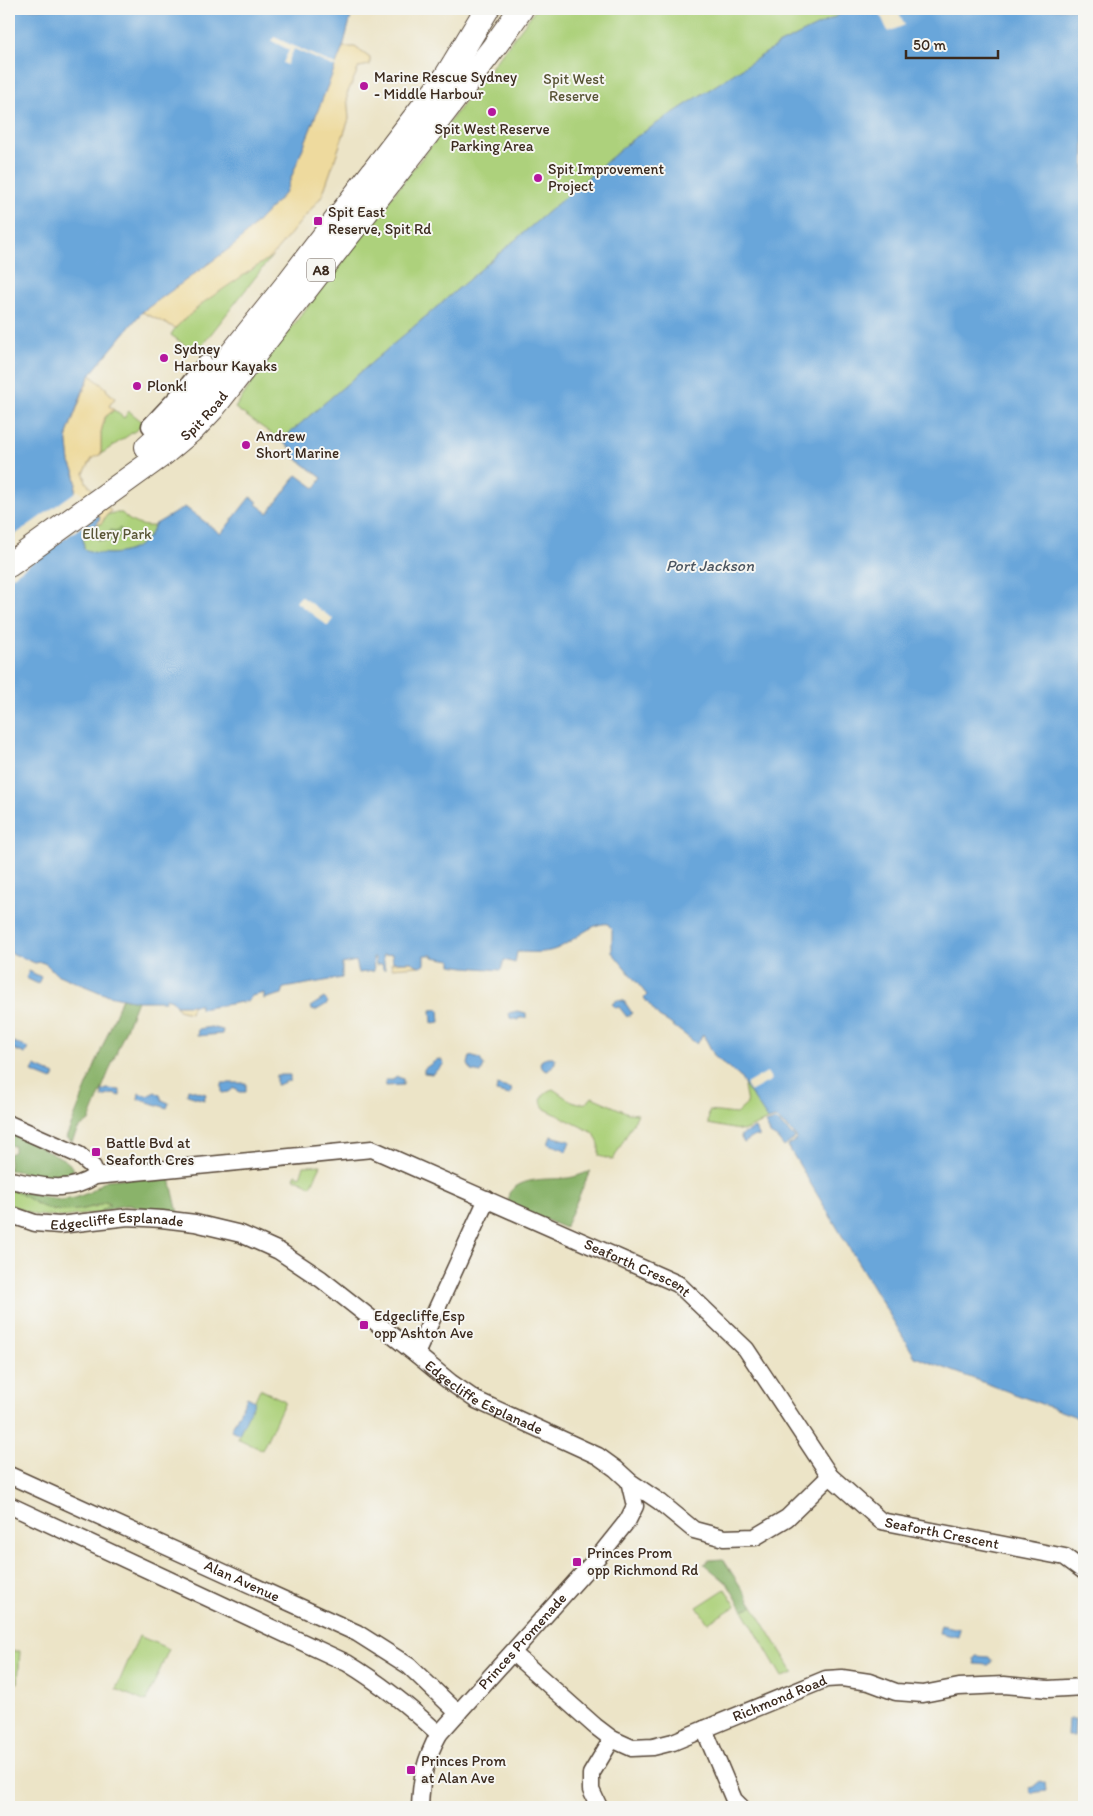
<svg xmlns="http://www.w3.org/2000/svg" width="1093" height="1816" font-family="Itim,sans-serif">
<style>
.green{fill:#add17b;stroke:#747e4c}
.forest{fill:#8ab36b;stroke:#626e44}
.sand{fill:#eeda9e;stroke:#94825e}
.water{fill:#69a6da;stroke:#52687c}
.pier{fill:#ece4c7}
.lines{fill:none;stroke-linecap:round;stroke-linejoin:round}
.minor-casing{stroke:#564637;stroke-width:19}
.highway-casing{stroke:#564637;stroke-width:26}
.minor{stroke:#fff;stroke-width:16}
.highway{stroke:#fff;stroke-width:24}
.poi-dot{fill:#b5179e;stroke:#f6f6f2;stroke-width:2}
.labels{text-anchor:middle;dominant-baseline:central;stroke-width:4;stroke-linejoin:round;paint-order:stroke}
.shield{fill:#f6f6f2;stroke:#73675e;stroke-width:1}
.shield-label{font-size:14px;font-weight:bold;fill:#3b2a1e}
.poi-label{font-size:15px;fill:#3b2a1e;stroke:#f6f6f2;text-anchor:start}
.park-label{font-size:15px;fill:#585435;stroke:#f6f6f2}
.street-label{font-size:15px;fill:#3b2a1e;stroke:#f6f6f2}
.water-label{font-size:16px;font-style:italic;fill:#4b5560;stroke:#f6f6f2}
</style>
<rect width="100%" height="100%" fill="#f6f6f2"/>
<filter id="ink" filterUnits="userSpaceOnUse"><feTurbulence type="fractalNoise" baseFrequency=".02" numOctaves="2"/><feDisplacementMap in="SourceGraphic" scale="10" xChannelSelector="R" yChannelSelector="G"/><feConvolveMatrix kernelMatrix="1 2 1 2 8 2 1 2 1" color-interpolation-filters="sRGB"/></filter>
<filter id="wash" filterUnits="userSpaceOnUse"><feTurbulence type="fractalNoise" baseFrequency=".0096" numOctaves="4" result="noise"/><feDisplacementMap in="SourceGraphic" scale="20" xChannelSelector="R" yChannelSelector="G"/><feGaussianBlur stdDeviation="1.12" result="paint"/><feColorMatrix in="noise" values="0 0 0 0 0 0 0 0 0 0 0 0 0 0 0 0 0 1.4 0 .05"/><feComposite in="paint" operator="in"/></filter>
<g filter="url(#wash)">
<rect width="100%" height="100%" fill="#ece4c7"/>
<path class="green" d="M536 9H851L778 45 633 139 286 436 279 439 235 408 269 357Z
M272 256 196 353 171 335C183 310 248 273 272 256Z
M114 410 124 418 129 411 145 424 101 454V432L105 417Z
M114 513H122C130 523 142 527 155 526 152 531 149 536 146 540 131 556 103 557 84 549L83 537 90 529 102 523 107 515Z
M746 1084 768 1120 743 1131 708 1124 709 1111 736 1114 747 1104 744 1086Z
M553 1089C564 1096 573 1105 587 1103L592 1097 628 1113 638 1114 613 1160 599 1156V1144L594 1133 545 1109C537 1100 543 1092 553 1089Z
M321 1165 311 1186 294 1178 296 1174 300 1176 304 1166Z
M9 1189 70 1210 95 1207 105 1202 110 1204 99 1213 63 1217 35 1215 9 1204Z
M260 1389 285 1401 262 1450 237 1438Z
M725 1589 736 1606 708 1623 697 1607Z
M753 1606 794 1673 782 1677 743 1610Z
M139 1636 169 1649 146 1702 116 1689Z
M9 1651H20L18 1683 9 1682Z"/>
<path class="forest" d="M120 528 124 533 119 536 116 540H113L111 542 110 540 104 541 98 540 101 534 108 533 110 530 116 531Z
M122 998 137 1001 89 1121 78 1129 72 1141 66 1138Z
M9 1130 65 1160 73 1167V1171C61 1185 26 1171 9 1170V1154L14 1152V1146L9 1145Z
M590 1171 565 1228 511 1205 508 1200 509 1193C522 1176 549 1180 568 1178 575 1177 583 1174 590 1171Z
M169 1174 178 1213 127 1205 116 1207 99 1213 110 1204 105 1202C86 1211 58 1215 39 1205 29 1200 21 1193 11 1189L60 1200 75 1198 88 1193 107 1180Z
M723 1559 753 1606 743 1610 727 1583 704 1564 709 1560Z"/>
<path class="sand" d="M343 47H355L370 58V65L359 67 347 94 349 119 322 196 272 256 204 302 175 328 142 312 237 243 285 193Z
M90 375 106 388 107 391 115 398 109 406 114 410 105 417 101 432V454L92 459 84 473 86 482 111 511 105 517 102 523 96 525 100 517 75 491 76 482 74 471 70 463 67 434Z
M411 962 419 966 392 968 391 963Z
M193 1004 190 1013 178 1010 176 1005Z"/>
<path class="water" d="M9 9H353L343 47 285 193 237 243 142 312 92 372 85 385 67 434 70 463 74 471 76 482 75 491 97 516 100 517C99 525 88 530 83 537L84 549C103 557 131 556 145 540 149 537 152 531 154 527V525L185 507 221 534 250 497 258 502 256 504 268 513 297 475 315 488 322 478 294 457V451L279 439 286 436 633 139 778 45 851 9H1084V1425L1074 1416 915 1357 788 1146 797 1139 793 1133 776 1118 768 1120 739 1076 715 1057 703 1034 697 1044 668 1022 659 1017 644 998 647 995 612 952V930L608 924C593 921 570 944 556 949 544 954 529 952 517 952L515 963 504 960 501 970 465 967 451 965V960L433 957V955H424V965L419 966 411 962H393L392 954 383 955 385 969H383L382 964 376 965 375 958H373L374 971 359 973 356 961 342 964V978L284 988 282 994 264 999V993L252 996 248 1001 200 1009V1005H176L172 1000 166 998 165 1001H137L104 994 56 974 46 964 41 962 35 963 9 952Z
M29 971 41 977 38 984 26 978Z
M324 998 328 1002 327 1004 315 1011 312 1010 310 1007Z
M617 1000 624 1001 632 1013 627 1017 619 1007 616 1008 612 1004Z
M439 1009 440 1022 432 1023 431 1010Z
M517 1011 526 1013V1018H519L518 1020 510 1018 509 1013Z
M211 1027 223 1030 222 1034 197 1036 198 1029Z
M14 1042 28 1048 25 1054 11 1048Z
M470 1056 480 1059 484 1066 481 1073 471 1071 468 1064Z
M547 1057H553L555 1059V1063L548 1071 544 1070 540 1065 541 1061Z
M438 1059 442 1060 444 1063 442 1066 432 1074 424 1073V1069Z
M35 1066 55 1075 52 1080 32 1072Z
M276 1075H290V1081C284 1081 281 1085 276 1085Z
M396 1076 403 1079V1085L386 1086 385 1080H393Z
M222 1083H246V1092H239L237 1089 234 1088 229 1092 222 1093Z
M497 1085 512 1089 510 1095 496 1092Z
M107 1089 120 1090V1096L113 1094 102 1097V1091Z
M188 1089 206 1094 204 1100 187 1095Z
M155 1092 160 1095 162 1100 169 1103 167 1108 138 1099 139 1093 147 1096Z
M776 1120 795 1138 784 1147 777 1138 770 1134 766 1123Z
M755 1128 759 1137 755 1136 744 1143 740 1136Z
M551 1136 570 1141 566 1152 563 1149 548 1144Z
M247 1397 255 1401 239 1434 231 1430Z
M941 1625 960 1629 958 1637 939 1633Z
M976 1656 989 1657 992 1661 989 1665 975 1664 974 1658Z
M1068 1719H1075L1074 1736H1067Z
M1040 1781 1045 1783 1046 1791 1031 1793 1029 1788 1033 1787Z"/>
<path class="pier" d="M878 9H897L905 25 888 32Z
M274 37 338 66 337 68 294 49 287 65 283 63 289 50 272 41Z
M78 490 99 514 9 579V539Z
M301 596 333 619 328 626 296 602Z
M767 1072 772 1080 750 1092 746 1084Z"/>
</g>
<g filter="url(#ink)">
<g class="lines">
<g class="minor-casing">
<g id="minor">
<path d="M150 426 183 391 205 364"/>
<path d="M9 1124 79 1155 93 1167 95 1176"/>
<path id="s1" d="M9 1180C40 1185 67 1195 95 1176L372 1149 678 1284 746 1349 830 1476 881 1521 1065 1557 1084 1571"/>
<path id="s2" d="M9 1214 35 1223 59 1225 128 1217 162 1219 195 1223 241 1234 259 1242 279 1251 321 1279 416 1354 450 1382 476 1400 598 1456 616 1469 629 1481 660 1502 694 1530 724 1538 755 1537 787 1518 830 1476"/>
<path d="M416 1354 487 1199"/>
<path id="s3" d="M9 1475 357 1633 409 1666 458 1713"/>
<path d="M9 1505 347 1663C380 1683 410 1707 439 1734"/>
<path id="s4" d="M513 1653 595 1726 612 1739 632 1748 653 1747 673 1742 826 1679 842 1678 869 1682 896 1692 923 1694 959 1687 1004 1685 1048 1689 1084 1687"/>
<path d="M704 1729 734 1800 741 1807"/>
<path id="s5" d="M420 1807C421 1779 425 1759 439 1734L604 1550 628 1520 635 1506 629 1481"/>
<path d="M599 1807 591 1790V1774L612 1739"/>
</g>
</g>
<g class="highway-casing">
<g id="highway">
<path d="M147 447 180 417 197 397 285 287 446 77 487 9"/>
<path id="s6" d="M9 565 163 454 194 428 212 409 421 142 494 47 521 9"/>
</g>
</g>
<use href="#minor" class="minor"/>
<use href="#highway" class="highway"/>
</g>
</g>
<g class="poi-dot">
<circle cx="364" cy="86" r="5"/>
<circle cx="492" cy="112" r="5"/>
<circle cx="538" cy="178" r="5"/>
<rect x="313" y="216" width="10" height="10" rx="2.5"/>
<circle cx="164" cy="358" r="5"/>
<circle cx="137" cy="386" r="5"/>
<circle cx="246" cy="445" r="5"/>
<rect x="91" y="1147" width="10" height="10" rx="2.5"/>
<rect x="359" y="1320" width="10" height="10" rx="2.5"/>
<rect x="572" y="1557" width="10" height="10" rx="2.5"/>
<rect x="406" y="1765" width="10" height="10" rx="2.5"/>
</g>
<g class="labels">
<rect class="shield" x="307" y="258.5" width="28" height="23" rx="4"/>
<g class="shield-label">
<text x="321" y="270">A8</text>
</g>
<g class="poi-label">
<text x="374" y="77">Marine Rescue Sydney<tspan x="374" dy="17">- Middle Harbour</tspan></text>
<text x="492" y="129" text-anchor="middle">Spit West Reserve<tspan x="492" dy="17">Parking Area</tspan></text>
<text x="548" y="169">Spit Improvement<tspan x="548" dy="17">Project</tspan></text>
<text x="328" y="212">Spit East<tspan x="328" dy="17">Reserve, Spit Rd</tspan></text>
<text x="174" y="349">Sydney<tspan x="174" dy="17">Harbour Kayaks</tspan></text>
<text x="147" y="386">Plonk!</text>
<text x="256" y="436">Andrew<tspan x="256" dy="17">Short Marine</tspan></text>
<text x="106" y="1143">Battle Bvd at<tspan x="106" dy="17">Seaforth Cres</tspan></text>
<text x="374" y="1316">Edgecliffe Esp<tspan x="374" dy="17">opp Ashton Ave</tspan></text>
<text x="587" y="1553">Princes Prom<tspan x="587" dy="17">opp Richmond Rd</tspan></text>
<text x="421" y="1761">Princes Prom<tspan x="421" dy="17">at Alan Ave</tspan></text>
</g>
<g class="park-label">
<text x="574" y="79">Spit West<tspan x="574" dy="17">Reserve</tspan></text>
<text x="117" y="534">Ellery Park</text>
</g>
<g class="street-label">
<text stroke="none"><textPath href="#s6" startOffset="246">Spit Road</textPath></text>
<text stroke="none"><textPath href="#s2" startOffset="110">Edgecliffe Esplanade</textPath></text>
<text stroke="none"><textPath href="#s1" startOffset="658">Seaforth Crescent</textPath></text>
<text stroke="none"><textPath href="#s2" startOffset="530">Edgecliffe Esplanade</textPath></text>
<text stroke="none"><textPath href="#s1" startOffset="1078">Seaforth Crescent</textPath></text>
<text stroke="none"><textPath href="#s3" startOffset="256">Alan Avenue</textPath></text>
<text stroke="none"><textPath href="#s5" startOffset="201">Princes Promenade</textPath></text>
<text stroke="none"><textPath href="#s4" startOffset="310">Richmond Road</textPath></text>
</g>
<g class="water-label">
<text x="710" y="565">Port Jackson</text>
</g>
</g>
<rect width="1093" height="1816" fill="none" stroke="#f6f6f2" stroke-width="30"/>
<path d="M906 50v8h92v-8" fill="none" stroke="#3b2a1e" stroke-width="2.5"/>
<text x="913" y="50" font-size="15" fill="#3b2a1e" stroke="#f6f6f2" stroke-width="4" paint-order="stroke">50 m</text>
</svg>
